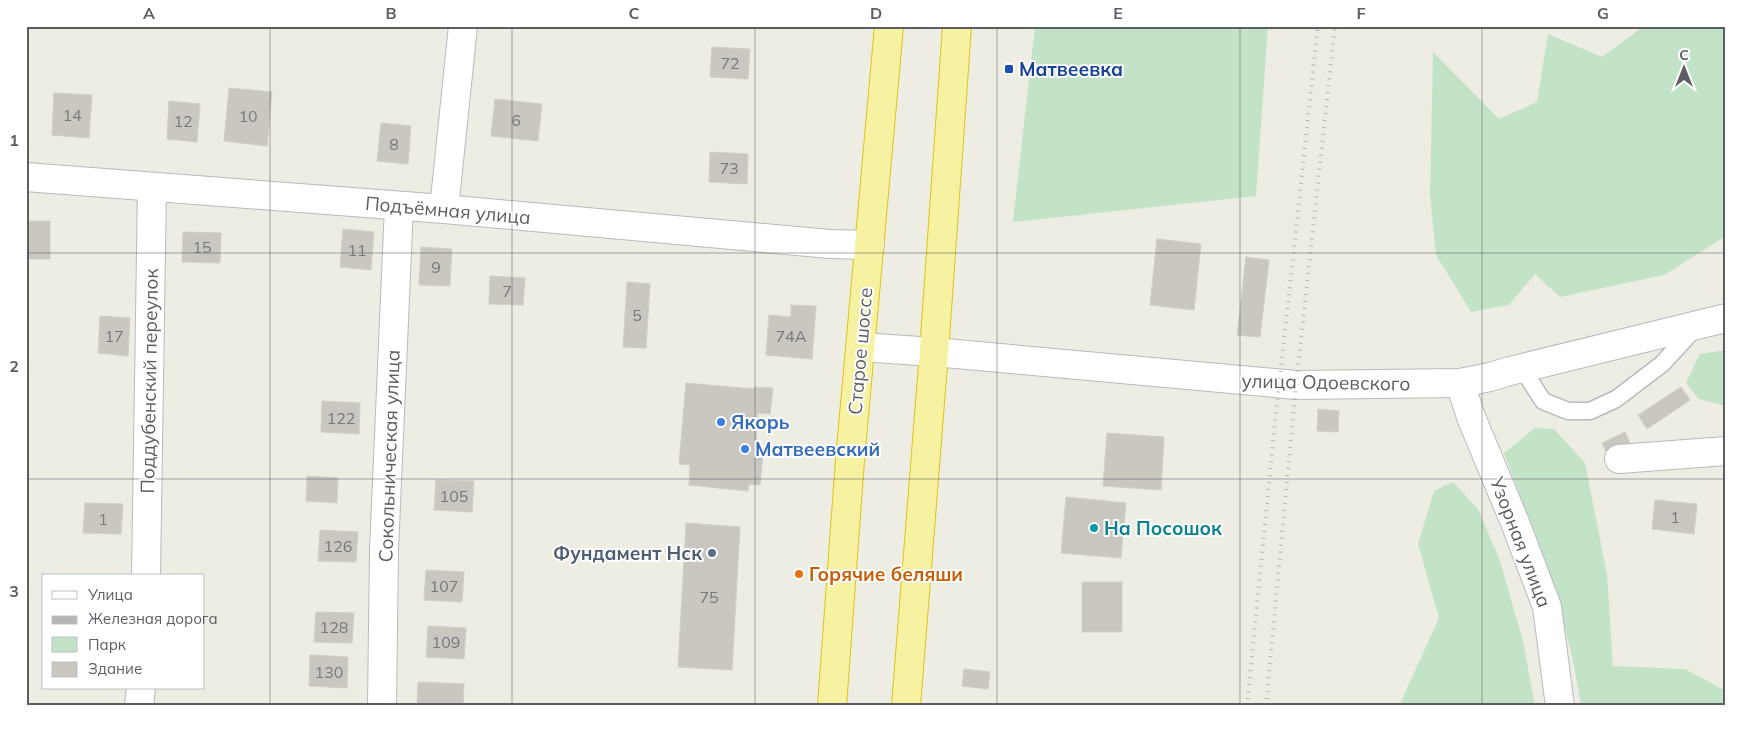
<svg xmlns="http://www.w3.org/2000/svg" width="1752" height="732" font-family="Mulish,sans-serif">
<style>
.green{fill:#c2e3c8}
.building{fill:#c9c7c0;stroke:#d1cfc3}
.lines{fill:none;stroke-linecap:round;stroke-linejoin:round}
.service-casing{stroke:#b9babf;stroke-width:19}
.minor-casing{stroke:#b9babf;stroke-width:30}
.tertiary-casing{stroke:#b9babf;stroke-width:30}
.trunk-casing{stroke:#dec313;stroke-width:30}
.service{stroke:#fff;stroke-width:16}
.minor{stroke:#fff;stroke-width:28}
.tertiary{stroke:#fff;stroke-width:28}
.trunk{stroke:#f6f2a1;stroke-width:28}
.rail{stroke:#b4b5b5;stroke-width:4;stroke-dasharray:1 6;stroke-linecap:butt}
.grid{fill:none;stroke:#5c5e63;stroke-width:1;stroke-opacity:0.55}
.transit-dot{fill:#1a4fb4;stroke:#fff;stroke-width:2}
.shop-dot{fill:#3f7fe0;stroke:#fff;stroke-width:2}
.culture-dot{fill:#0f9aa8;stroke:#fff;stroke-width:2}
.service-dot{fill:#5c6f8a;stroke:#fff;stroke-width:2}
.food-dot{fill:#e8710a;stroke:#fff;stroke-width:2}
.labels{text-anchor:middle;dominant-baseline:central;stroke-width:4;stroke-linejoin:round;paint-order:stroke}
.number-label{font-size:16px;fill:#77787a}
.transit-label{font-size:19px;font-weight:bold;fill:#164399;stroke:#fff;text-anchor:start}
.street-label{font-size:19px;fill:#5c5e63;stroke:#fff}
.shop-label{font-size:19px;font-weight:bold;fill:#366cbe;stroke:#fff;text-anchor:start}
.culture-label{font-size:19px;font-weight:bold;fill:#0d838f;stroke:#fff;text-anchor:start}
.service-label{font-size:19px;font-weight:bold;fill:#4e5e75;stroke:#fff;text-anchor:end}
.food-label{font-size:19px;font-weight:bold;fill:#c56008;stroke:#fff;text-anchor:start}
.neatline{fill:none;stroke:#5c5e63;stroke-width:2}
.grid-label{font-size:16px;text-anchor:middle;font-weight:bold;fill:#5c5e63}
</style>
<rect width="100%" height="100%" fill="#edede4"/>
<path class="green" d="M1035 26H1268L1256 196 1013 222Z
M1644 26H1726V236L1664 275 1560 297 1535 274 1509 305 1471 312 1436 255 1430 194 1433 52 1499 119 1537 102 1548 34 1602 57Z
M1726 350V406L1699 399 1686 383 1700 354Z
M1535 428 1554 429 1585 463 1607 575 1613 666 1685 669 1726 691V701L1722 706H1581C1569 618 1535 535 1504 453Z
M1453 482 1478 509 1500 561 1523 641 1535 706H1399L1439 618 1418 544 1434 491Z"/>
<path class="building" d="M712 47 750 49 748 79 710 77Z
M229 88 272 92 267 146 224 141Z
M54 93 92 95 89 138 52 135Z
M495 99 542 104 538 141 491 136Z
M169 101 200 104 197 142 167 139Z
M381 123 411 126 408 164 377 161Z
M710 152 748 154 747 184 709 182Z
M26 221H50V259H26Z
M343 229 374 232 371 270 340 267Z
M183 232 221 233 220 263 182 262Z
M1157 239 1201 244 1194 310 1150 305Z
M421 247 452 249 450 286 419 285Z
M1246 257 1269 260 1260 337 1237 335Z
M490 276 525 278 523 305 489 304Z
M627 282 650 284 646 348 623 347Z
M791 305 816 306 812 359 766 355 769 315 791 317Z
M100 316 130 318 128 356 98 353Z
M686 383 754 389V387L773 388 770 414 758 413 755 452 763 453 760 485 749 484 748 491 689 485 690 465 679 464Z
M1681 387 1690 400 1647 429 1638 415Z
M322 401 360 403 359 434 321 432Z
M1318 409 1339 411 1338 432 1317 431Z
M1625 432 1631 445 1608 456 1602 443Z
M1107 433 1164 437 1161 490 1103 486Z
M307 476 338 478 337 503 306 501Z
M436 480 474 481 472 512 434 510Z
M1066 497 1126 503 1121 558 1061 553Z
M1655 500 1697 504 1694 534 1652 529Z
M85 503 123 504 121 534 83 533Z
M686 523 740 527 732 670 678 667Z
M320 530 358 532 356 562 318 561Z
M426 570 464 572 462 602 424 600Z
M1082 582H1122V632H1082Z
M316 612 354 613 352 643 314 642Z
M428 626 466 628 464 659 426 657Z
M310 655 348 657 347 688 309 686Z
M964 669 990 672 988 689 962 686Z
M418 682 464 684 463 706H417Z"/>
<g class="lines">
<g class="service-casing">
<path id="service" d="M1522 368 1543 401 1568 411H1590L1616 399 1662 364 1695 328"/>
</g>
<g class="minor-casing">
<path id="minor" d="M26 177 444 209 830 244 870 245
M444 209 463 26
M1460 383 1471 417 1514 520 1547 607 1560 706
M1619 459 1726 451
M146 576 152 187
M139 706 141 688
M382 706 384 550 399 206"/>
</g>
<g class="tertiary-casing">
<path id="tertiary" d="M861 347 934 352 1296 385 1460 383 1490 377 1510 371 1726 318"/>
</g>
<g class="trunk-casing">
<path id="trunk" d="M832 706 850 460 889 26
M906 706 934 352 957 26"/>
</g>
<use href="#service" class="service"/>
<use href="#minor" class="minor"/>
<use href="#tertiary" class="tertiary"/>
<use href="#trunk" class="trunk"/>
<path class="rail" d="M1247 706 1274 433 1318 26
M1266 706 1296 385 1335 26"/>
</g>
<path class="grid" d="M270 26V706M512 26V706M755 26V706M997 26V706M1240 26V706M1482 26V706M26 253H1726M26 479H1726"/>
<rect class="transit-dot" x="1004" y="64" width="10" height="10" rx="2.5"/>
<g class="shop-dot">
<circle cx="721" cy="422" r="5"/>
<circle cx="745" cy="449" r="5"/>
</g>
<circle class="culture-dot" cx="1094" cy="528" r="5"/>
<circle class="service-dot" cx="712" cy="553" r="5"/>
<circle class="food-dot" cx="799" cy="574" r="5"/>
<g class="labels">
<g class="number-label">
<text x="730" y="63">72</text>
<text x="72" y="115">14</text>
<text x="248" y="116">10</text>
<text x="516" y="120">6</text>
<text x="183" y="121">12</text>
<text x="394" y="144">8</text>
<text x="729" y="168">73</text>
<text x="202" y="247">15</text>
<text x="357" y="250">11</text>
<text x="436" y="267">9</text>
<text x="507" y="291">7</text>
<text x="637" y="315">5</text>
<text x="114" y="336">17</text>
<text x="791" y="336">74А</text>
<text x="341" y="418">122</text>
<text x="454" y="496">105</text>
<text x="1675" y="517">1</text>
<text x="103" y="519">1</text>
<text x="338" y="546">126</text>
<text x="444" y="586">107</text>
<text x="709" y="597">75</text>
<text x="334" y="627">128</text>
<text x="446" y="642">109</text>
<text x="329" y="672">130</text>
</g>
<g class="transit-label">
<text x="1019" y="69">Матвеевка</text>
</g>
<g class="street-label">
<text transform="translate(448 210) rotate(5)">Подъёмная улица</text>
<text transform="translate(860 351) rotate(-85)">Старое шоссе</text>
<text transform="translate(149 381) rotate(-89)">Поддубенский переулок</text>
<text transform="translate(1326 382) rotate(1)">улица Одоевского</text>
<text transform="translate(389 456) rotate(-88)">Сокольническая улица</text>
<text transform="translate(1521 542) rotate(69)">Узорная улица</text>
</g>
<g class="shop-label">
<text x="731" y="422">Якорь</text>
<text x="755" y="449">Матвеевский</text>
</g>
<g class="culture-label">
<text x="1104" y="528">На Посошок</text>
</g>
<g class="service-label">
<text x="702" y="553">Фундамент Нск</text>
</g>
<g class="food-label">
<text x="809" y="574">Горячие беляши</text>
</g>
</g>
<rect width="1752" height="732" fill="none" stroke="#ffffff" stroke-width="55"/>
<rect x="42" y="574" width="162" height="115" fill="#ffffff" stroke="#bebfc1"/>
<rect x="52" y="591" width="25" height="8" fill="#ffffff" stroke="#bebfc1"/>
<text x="88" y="600" font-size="15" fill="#5c5e63">Улица</text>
<rect x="52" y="616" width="25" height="8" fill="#b4b5b5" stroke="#bebfc1"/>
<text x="88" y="624" font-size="15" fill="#5c5e63">Железная дорога</text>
<rect x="52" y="637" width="25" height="15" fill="#c2e3c8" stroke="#bebfc1"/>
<text x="88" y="650" font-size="15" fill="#5c5e63">Парк</text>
<rect x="52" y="662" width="25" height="15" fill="#c9c7c0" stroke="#bebfc1"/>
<text x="88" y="674" font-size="15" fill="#5c5e63">Здание</text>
<g transform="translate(1684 68)" stroke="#ffffff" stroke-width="4" paint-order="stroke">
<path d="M0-4L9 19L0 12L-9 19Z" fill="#5c5e63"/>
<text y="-8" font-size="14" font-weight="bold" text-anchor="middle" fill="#5c5e63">С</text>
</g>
<rect x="28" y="28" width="1696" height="676" class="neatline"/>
<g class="grid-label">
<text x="149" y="19">A</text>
<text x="391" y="19">B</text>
<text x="634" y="19">C</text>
<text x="876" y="19">D</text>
<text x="1118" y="19">E</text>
<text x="1361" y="19">F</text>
<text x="1603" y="19">G</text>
<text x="14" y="146">1</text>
<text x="14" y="372">2</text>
<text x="14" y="597">3</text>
</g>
</svg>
